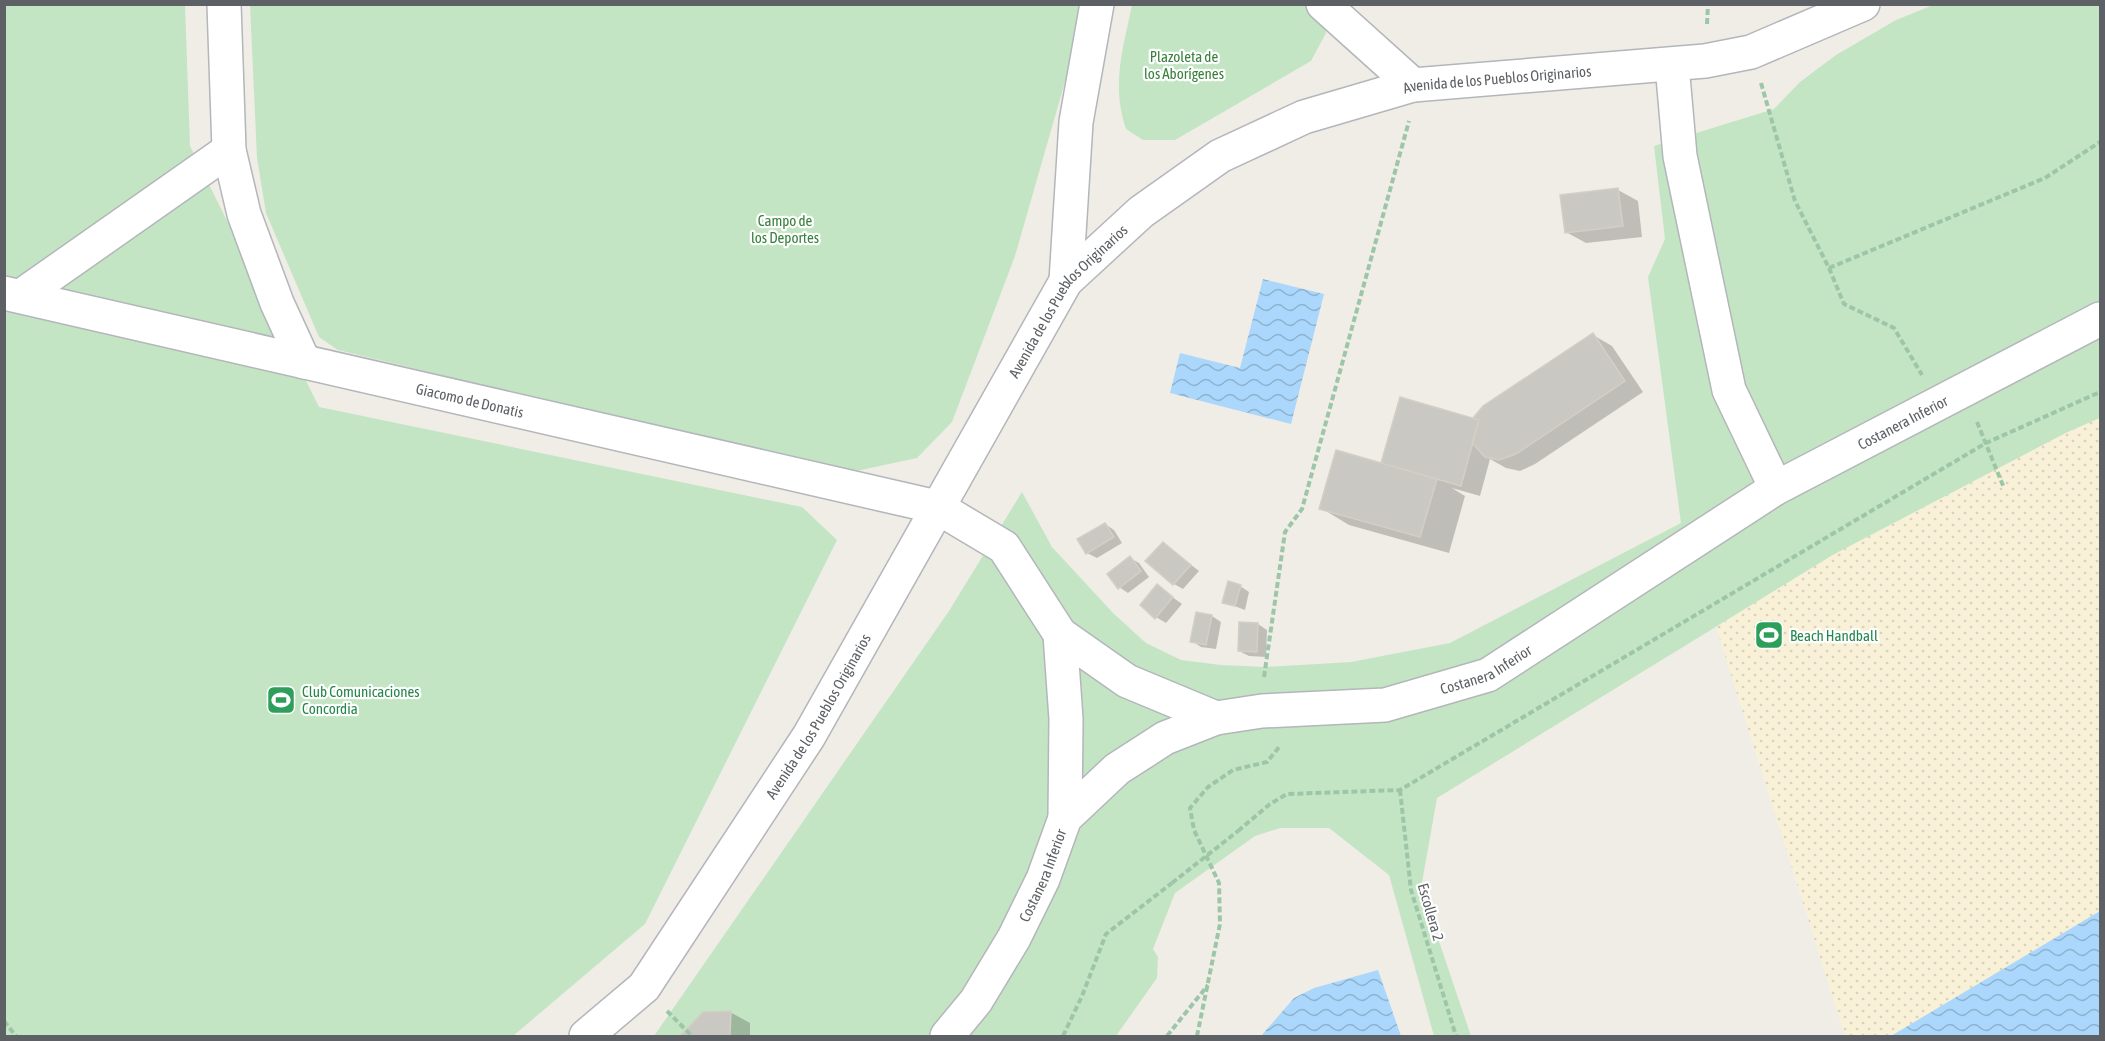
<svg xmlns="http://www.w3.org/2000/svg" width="2105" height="1041" font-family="'Asap Condensed',sans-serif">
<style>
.green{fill:#c4e5c4}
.sand{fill:url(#sand-dots)}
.water{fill:url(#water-waves)}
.shadow{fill:#0003}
.building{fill:#cac8c2;stroke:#d3cfc4;stroke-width:1.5}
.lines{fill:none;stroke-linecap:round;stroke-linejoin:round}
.minor-casing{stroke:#b3b6ba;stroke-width:36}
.path{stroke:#9dc6a9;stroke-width:4;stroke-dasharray:6 3;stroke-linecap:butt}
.minor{stroke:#fff;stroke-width:33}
.path-bridge{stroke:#9dc6a9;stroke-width:4;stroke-dasharray:6 3;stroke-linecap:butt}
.labels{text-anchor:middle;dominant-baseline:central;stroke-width:4.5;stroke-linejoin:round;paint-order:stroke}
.park-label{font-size:15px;fill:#39813d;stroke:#fff}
.street-label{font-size:15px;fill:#5d6165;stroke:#fff}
.leisure-label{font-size:15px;fill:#27864d;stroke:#fff;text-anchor:start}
</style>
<defs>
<pattern id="sand-dots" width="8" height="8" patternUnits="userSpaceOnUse" patternTransform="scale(1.5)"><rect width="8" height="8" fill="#f9f1d7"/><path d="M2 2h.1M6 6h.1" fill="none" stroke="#d8d1bb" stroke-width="1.8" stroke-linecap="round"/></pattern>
<pattern id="water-waves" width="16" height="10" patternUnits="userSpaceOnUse" patternTransform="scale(1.5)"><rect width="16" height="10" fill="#aad7fb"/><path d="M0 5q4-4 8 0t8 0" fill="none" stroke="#8eb2cf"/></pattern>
</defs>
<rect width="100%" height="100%" fill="#efede6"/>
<path class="green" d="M1316 4 1323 12 1326 33 1311 61 1175 140H1143L1126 129C1111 85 1123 49 1132 5Z
M4 5H185L190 146 319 407 802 507 837 540 645 924 513 1036H5Z
M250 5H1087L1015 256 952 422 917 458 847 473 338 350 319 337 266 213 257 158Z
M1933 5H2100V418L2066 433 1833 555 1437 798 1421 888 1471 1036H1434L1389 875 1329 828H1280L1255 836 1175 893 1153 949 1158 957 1157 978 1116 1036H654L949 611 1022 492 1052 547 1114 614 1146 643 1181 660 1221 665 1265 667 1351 662 1450 643 1681 523 1648 277 1665 239 1654 146 1774 109 1800 82 1836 55 1896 20Z"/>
<path class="sand" d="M2100 418V911L1891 1036H1845L1716 627 1833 555 2066 433Z"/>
<path class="water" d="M1263 279 1324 294 1291 424 1170 393 1180 353 1240 368Z
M2100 911V1036H1891Z
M1378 970 1401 1036H1261L1294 998 1314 988Z"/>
<path class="shadow" d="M1618 190 1638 201 1642 237 1586 243 1566 232Z
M1593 335 1612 346 1643 392 1535 464 1520 471 1506 468 1490 459 1480 496 1452 488 1465 496 1449 553 1349 525 1321 508 1382 465 1474 420 1484 407Z
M1105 524 1114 530 1122 543 1097 558 1087 553Z
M1163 543 1199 571 1183 589 1174 584Z
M1130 558 1139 563 1149 577 1128 593 1119 587Z
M1157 586 1182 604 1166 623 1156 617Z
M1240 586 1249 592 1245 610 1224 602Z
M1197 614 1212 616 1221 622 1216 649 1201 647 1192 641Z
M1258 624 1267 630 1266 657 1249 656 1239 651Z
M730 1012 750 1023V1036H682L704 1013Z"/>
<path class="building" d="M1618 188 1623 226 1565 233 1560 195Z
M1593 333 1625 381 1516 454 1499 460 1485 457 1472 443 1479 420 1473 418 1483 406Z
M1400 397 1479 420 1461 486 1381 463Z
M1336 450 1437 479 1420 537 1319 509Z
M1105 523 1114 537 1086 554 1077 539Z
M1163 542 1191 565 1173 585 1145 561Z
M1130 556 1141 571 1118 589 1107 574Z
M1228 581 1241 585 1235 606 1222 603Z
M1157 584 1173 597 1155 619 1140 605Z
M1196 612 1212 615 1206 645 1190 642Z
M1239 622 1258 623 1257 652 1238 651Z
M731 1011 730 1036H680L703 1012Z"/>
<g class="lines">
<g class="minor-casing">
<g id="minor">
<path d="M224 4 229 150 244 214 277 303 304 362"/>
<path d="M1323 4 1413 85"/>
<path d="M1672 65 1680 156 1729 390 1776 488"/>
<path d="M1066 281 1076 122 1097 4"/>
<path id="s1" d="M4 293 937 507 1004 547 1060 634 1066 719 1065 818"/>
<path d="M21 296 229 150"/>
<path d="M1060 634 1127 681 1216 718"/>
<path id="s2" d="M586 1036 644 987 809 736 1066 281 1141 212 1220 156 1304 117 1413 85 1705 61 1751 52 1863 4"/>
<path id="s3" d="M947 1036 976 1001 1014 938 1043 879 1065 818 1117 769 1165 738 1216 718 1262 711 1385 705 1488 675 1776 488 2100 319"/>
</g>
</g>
<path class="path" d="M1707 24 1708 4
M1761 83 1795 201 1829 268 1844 304 1894 328 1922 375
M1829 268 2045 178 2100 142
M1977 422 2004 488
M1264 677 1285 532 1302 509 1409 121
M1400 790 1411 890 1456 1036
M1238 831 1270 804 1287 794 1400 790 1986 443 2100 392
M667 1011 692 1036
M4 1021 16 1036
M1063 1036 1082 996 1106 934 1172 883
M1167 1036 1208 985
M1197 1036 1220 924 1219 883 1194 830 1190 808 1208 787 1233 770 1267 762 1280 746"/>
<use href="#minor" class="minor"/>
<path class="path-bridge" d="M1172 883 1238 831"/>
</g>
<defs>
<g id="stadium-square" transform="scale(1.5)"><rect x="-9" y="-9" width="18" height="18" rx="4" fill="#2e9e5b" stroke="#fff"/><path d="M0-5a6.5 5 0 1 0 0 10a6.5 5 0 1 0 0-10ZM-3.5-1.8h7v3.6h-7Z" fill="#fff"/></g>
</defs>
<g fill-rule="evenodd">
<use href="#stadium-square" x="1769" y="635"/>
<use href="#stadium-square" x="281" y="700"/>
</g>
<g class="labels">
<g class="park-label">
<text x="1184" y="56">Plazoleta de<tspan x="1184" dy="17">los Aborígenes</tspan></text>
<text x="785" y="220">Campo de<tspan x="785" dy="17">los Deportes</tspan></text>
</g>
<g class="street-label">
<text stroke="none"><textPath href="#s2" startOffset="1388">Avenida de los Pueblos Originarios</textPath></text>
<text stroke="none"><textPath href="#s2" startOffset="884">Avenida de los Pueblos Originarios</textPath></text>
<text stroke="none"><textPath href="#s1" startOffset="478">Giacomo de Donatis</textPath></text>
<text stroke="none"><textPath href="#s3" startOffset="1196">Costanera Inferior</textPath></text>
<text stroke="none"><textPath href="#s3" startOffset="710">Costanera Inferior</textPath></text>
<text stroke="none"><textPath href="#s2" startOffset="398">Avenida de los Pueblos Originarios</textPath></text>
<text stroke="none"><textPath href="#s3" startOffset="188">Costanera Inferior</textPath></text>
<text transform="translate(1431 912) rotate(74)">Escollera 2</text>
</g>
<g class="leisure-label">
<text x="1790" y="635">Beach Handball</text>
<text x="302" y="691">Club Comunicaciones<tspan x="302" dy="17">Concordia</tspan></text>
</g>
</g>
<rect width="2105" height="1041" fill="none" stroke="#5d6165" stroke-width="12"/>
</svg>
